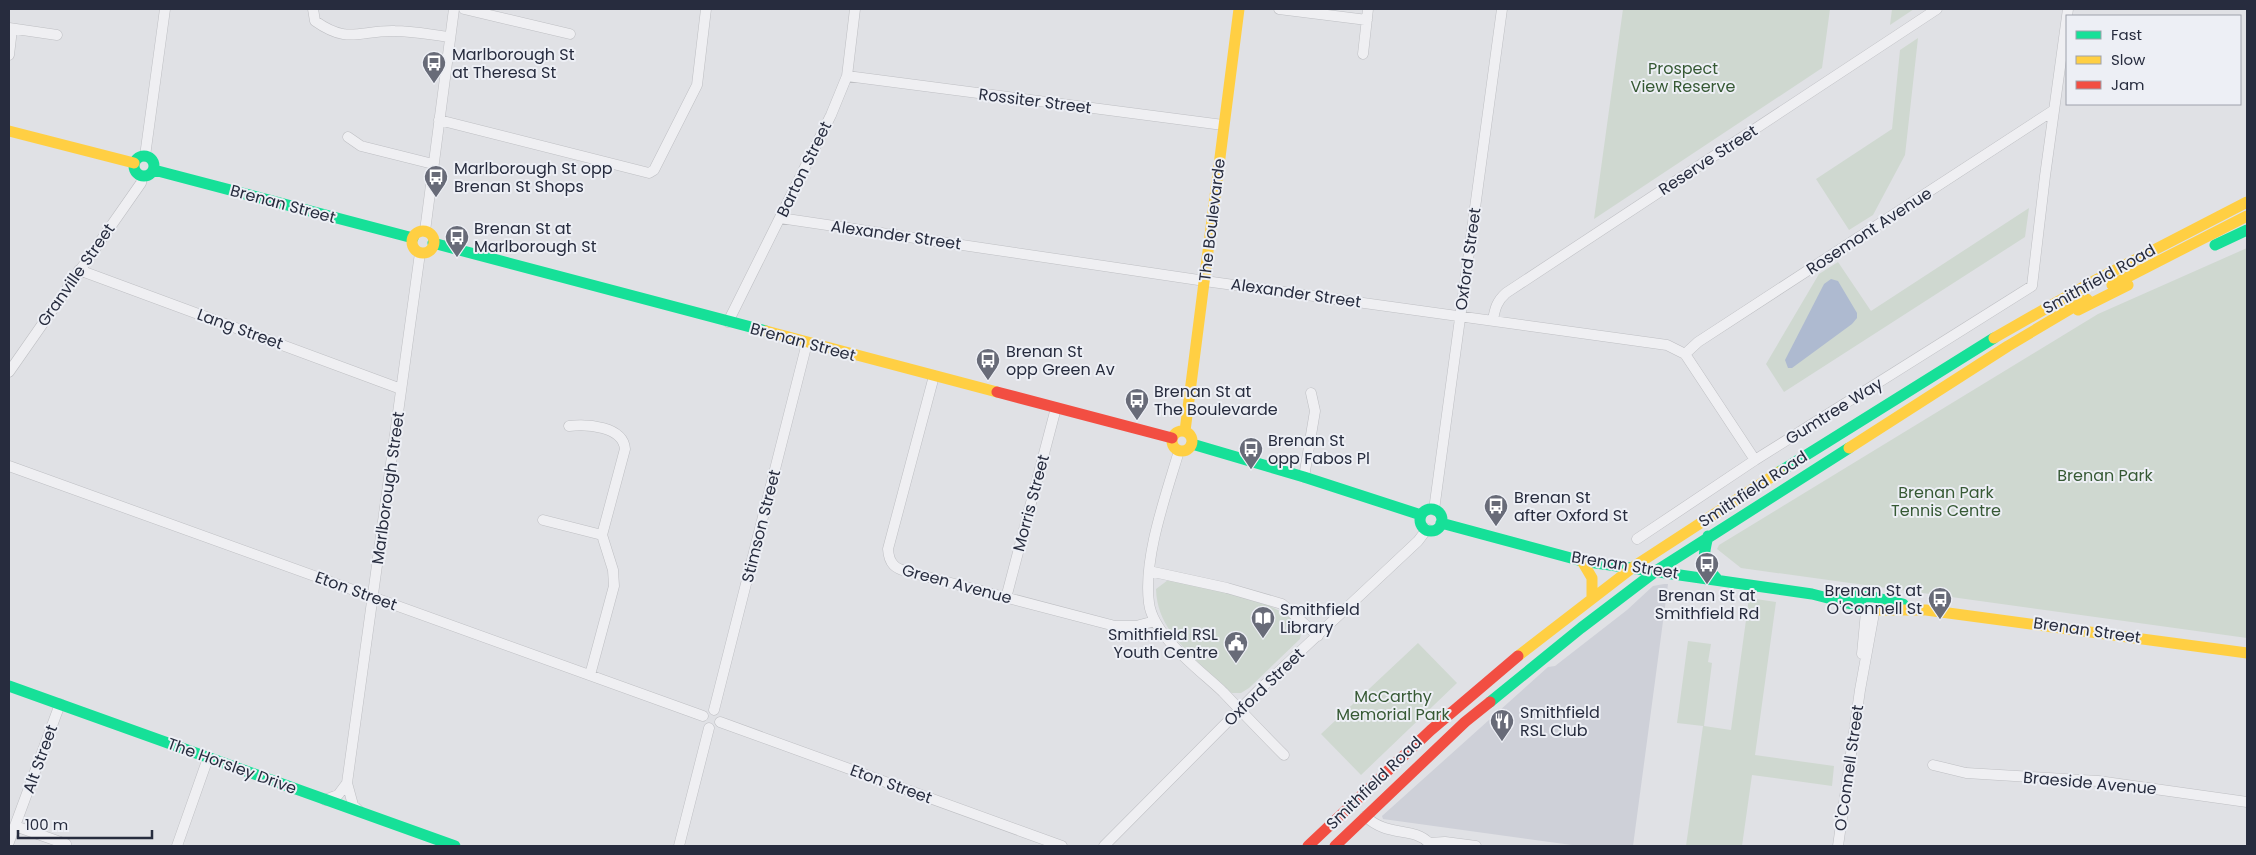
<svg xmlns="http://www.w3.org/2000/svg" width="2256" height="855" font-family="Poppins,sans-serif">
<style>
.built{fill:#ced0d8}
.green{fill:#cfd8d0}
.water{fill:#aebad0}
.lines{fill:none;stroke-linecap:round;stroke-linejoin:round}
.street-casing{stroke:#bebfc3;stroke-width:11}
.street{stroke:#efeff2;stroke-width:10}
.fast{stroke:#16e098;stroke-width:11}
.slow{stroke:#ffcf43;stroke-width:11}
.jam{stroke:#f24e42;stroke-width:11}
.labels{text-anchor:middle;dominant-baseline:central;stroke-width:4;stroke-linejoin:round;paint-order:stroke}
.poi-label{font-size:16px;fill:#272c3e;stroke:#edeff5;text-anchor:start}
.park-label{font-size:16px;fill:#365934;stroke:#edeff5}
.street-label{font-size:16px;fill:#272c3e;stroke:#edeff5}
</style>
<rect width="100%" height="100%" fill="#e0e1e5"/>
<path class="built" d="M1664 584H1668L1633 846H1579L1383 819 1382 816 1548 667 1555 666 1627 610 1653 586Z"/>
<path class="green" d="M1623 9H1830L1822 68 1594 219Z
M1892 9H1914L1890 25Z
M1918 38 1905 155 1873 215 1849 230 1816 179 1892 129 1900 50Z
M2029 208 2025 237 1784 392 1766 364 1819 274 1838 262 1871 311Z
M2247 248V638L1741 568 1717 549 1719 545 2098 314Z
M1168 580 1184 581C1208 588 1310 606 1300 639L1249 688 1241 693H1232C1221 686 1213 676 1203 667 1180 644 1157 624 1156 589Z
M1749 598 1776 602 1755 755 1834 766 1832 786 1752 775 1742 846H1686L1703 726 1677 723 1688 641 1711 644 1708 662 1712 663 1704 726 1731 730Z
M1418 643 1457 683 1361 775 1321 734Z"/>
<path class="water" d="M1831 279 1838 281 1857 313V318L1852 324 1792 368H1788L1785 360 1824 284Z"/>
<g class="lines">
<g class="street-casing">
<path id="street" d="M313 9 315 21C349 45 359 30 395 31 413 31 432 35 450 37
M464 9 570 34
M1279 9 1367 20
M9 28 57 35
M1363 54 1368 9
M9 55 12 29
M847 76 1223 125
M439 120 649 173 654 170 697 85 706 9
M348 137 361 146 433 164
M145 156 165 9
M780 218 1212 282 1667 345 1685 354 1755 460
M425 231 454 9
M79 270 401 389
M1493 320C1495 308 1497 301 1506 293L1937 9
M728 322 831 115 847 76 855 9
M1685 354 1698 342 2054 110
M9 372 141 183 142 177
M934 376 888 549C889 564 895 569 909 572L1115 626H1136L1155 621
M569 426C587 424 623 426 625 449L602 535 613 570 614 586 590 675
M1179 451C1166 495 1143 558 1149 603 1153 636 1200 670 1223 692 1243 713 1263 734 1284 755
M9 466 703 716
M1304 477 1315 411 1311 393
M1434 510 1502 9
M543 520 602 535
M1637 539 1755 460 2032 286 2045 176 2068 9
M1149 571 1227 588 1282 604 1318 636
M1006 598 1056 408
M1862 654 1866 612
M714 710 807 343
M720 722 1062 846
M1933 765 1966 773 2098 781 2247 802
M325 800 338 795 347 783
M359 811 353 805 347 783 420 253
M1365 816C1388 838 1413 826 1429 843
M15 826 66 844
M9 842 60 704
M1429 843 1445 842 1476 846
M177 846 208 758
M679 846 709 728
M1104 846 1259 690 1418 541 1427 529
M1838 846 1860 690 1874 613"/>
</g>
<use href="#street" class="street"/>
<path class="fast" d="M134 166a10 10 0 1 1 20 0a10 10 0 1 1-20 0Z
M154 170 413 238
M433 243 766 331
M2215 245 2247 230
M1192 444 1304 477 1421 515
M1779 472 1994 338
M1420 520a11 11 0 1 1 22 0a11 11 0 1 1-22 0Z
M1441 523 1582 561 1812 594 1863 607
M1708 536C1703 558 1701 561 1717 579
M1841 595 1873 597 1903 604
M9 686 455 846
M1490 702 1581 628 1656 571 1849 448"/>
<path class="slow" d="M9 131 134 163
M412 242a11 11 0 1 1 22 0a11 11 0 1 1-22 0Z
M2112 285 2247 216
M2078 310 2128 285
M766 331 997 392
M1994 338 2094 281 2247 202
M1172 441a10 10 0 1 1 20 0a10 10 0 1 1-20 0Z
M1185 431 1239 9
M1849 448 2008 346 2087 299
M1582 561 1592 578V598
M1879 610H1926L2247 653
M1518 656 1636 565 1779 472"/>
<path class="jam" d="M997 392 1172 438
M1308 846 1431 730 1518 656
M1335 846 1465 722 1490 702"/>
</g>
<defs>
<g id="bus-pin" transform="scale(1.25)"><path d="M0 17L-7.5 6A9.5 9.5 0 1 1 7.5 6Z" fill="#686b78" stroke="#edeff5"/><path d="M-5-6H5V4H4V6H2V4H-2V6H-4V4H-5ZM-3.5-4V0h7V-4ZM-3.5 1.2v1.5H-2V1.2ZM2 1.2v1.5H3.5V1.2Z" fill="#fff"/></g>
<g id="library-pin" transform="scale(1.25)"><path d="M0 17L-7.5 6A9.5 9.5 0 1 1 7.5 6Z" fill="#686b78" stroke="#edeff5"/><path d="M-6-4Q-3-5.5-.7-3.5V5Q-3 3-6 4ZM6-4Q3-5.5 .7-3.5V5Q3 3 6 4Z" fill="#fff"/></g>
<g id="civic-pin" transform="scale(1.25)"><path d="M0 17L-7.5 6A9.5 9.5 0 1 1 7.5 6Z" fill="#686b78" stroke="#edeff5"/><path d="M-.6-6.5H3V-4.5H.6V-3L4-1V1h2V6H-6V1h2V-1L-.6-3ZM-1.2 2.5V6h2.4V2.5Z" fill="#fff"/></g>
<g id="restaurant-pin" transform="scale(1.25)"><path d="M0 17L-7.5 6A9.5 9.5 0 1 1 7.5 6Z" fill="#686b78" stroke="#edeff5"/><path d="M-5-6h1v4h1v-4h1v4h1v-4h1v5L-1.5 .5V6h-2V.5L-5-1ZM5-6V6H3V1.5H1.5Q1.5-4 5-6Z" fill="#fff"/></g>
</defs>
<g fill-rule="evenodd">
<use href="#bus-pin" x="434" y="63"/>
<use href="#bus-pin" x="436" y="177"/>
<use href="#bus-pin" x="457" y="237"/>
<use href="#bus-pin" x="988" y="360"/>
<use href="#bus-pin" x="1137" y="400"/>
<use href="#bus-pin" x="1251" y="449"/>
<use href="#bus-pin" x="1496" y="506"/>
<use href="#bus-pin" x="1707" y="564"/>
<use href="#bus-pin" x="1940" y="599"/>
<use href="#library-pin" x="1263" y="618"/>
<use href="#civic-pin" x="1236" y="643"/>
<use href="#restaurant-pin" x="1502" y="721"/>
</g>
<g class="labels">
<g class="poi-label">
<text x="452" y="54">Marlborough St<tspan x="452" dy="18">at Theresa St</tspan></text>
<text x="454" y="168">Marlborough St opp<tspan x="454" dy="18">Brenan St Shops</tspan></text>
<text x="474" y="228">Brenan St at<tspan x="474" dy="18">Marlborough St</tspan></text>
<text x="1006" y="351">Brenan St<tspan x="1006" dy="18">opp Green Av</tspan></text>
<text x="1154" y="391">Brenan St at<tspan x="1154" dy="18">The Boulevarde</tspan></text>
<text x="1268" y="440">Brenan St<tspan x="1268" dy="18">opp Fabos Pl</tspan></text>
<text x="1514" y="497">Brenan St<tspan x="1514" dy="18">after Oxford St</tspan></text>
<text x="1922" y="590" text-anchor="end">Brenan St at<tspan x="1922" dy="18">O'Connell St</tspan></text>
<text x="1707" y="595" text-anchor="middle">Brenan St at<tspan x="1707" dy="18">Smithfield Rd</tspan></text>
<text x="1280" y="609">Smithfield<tspan x="1280" dy="18">Library</tspan></text>
<text x="1218" y="634" text-anchor="end">Smithfield RSL<tspan x="1218" dy="18">Youth Centre</tspan></text>
<text x="1520" y="712">Smithfield<tspan x="1520" dy="18">RSL Club</tspan></text>
</g>
<g class="park-label">
<text x="1683" y="68">Prospect<tspan x="1683" dy="18">View Reserve</tspan></text>
<text x="2105" y="475">Brenan Park</text>
<text x="1946" y="492">Brenan Park<tspan x="1946" dy="18">Tennis Centre</tspan></text>
<text x="1393" y="696">McCarthy<tspan x="1393" dy="18">Memorial Park</tspan></text>
</g>
<g class="street-label">
<text transform="translate(1035 101) rotate(7)">Rossiter Street</text>
<text transform="translate(1708 160) rotate(-33)">Reserve Street</text>
<text transform="translate(804 169) rotate(-64)">Barton Street</text>
<text transform="translate(283 204) rotate(15)">Brenan Street</text>
<text transform="translate(1212 220) rotate(-83)">The Boulevarde</text>
<text transform="translate(1869 231) rotate(-33)">Rosemont Avenue</text>
<text transform="translate(896 235) rotate(8)">Alexander Street</text>
<text transform="translate(1468 259) rotate(-82)">Oxford Street</text>
<text transform="translate(76 275) rotate(-55)">Granville Street</text>
<text transform="translate(2099 279) rotate(-29)">Smithfield Road</text>
<text transform="translate(1296 293) rotate(8)">Alexander Street</text>
<text transform="translate(240 329) rotate(20)">Lang Street</text>
<text transform="translate(803 342) rotate(15)">Brenan Street</text>
<text transform="translate(1834 411) rotate(-32)">Gumtree Way</text>
<text transform="translate(388 488) rotate(-82)">Marlborough Street</text>
<text transform="translate(1753 489) rotate(-33)">Smithfield Road</text>
<text transform="translate(1031 503) rotate(-75)">Morris Street</text>
<text transform="translate(761 526) rotate(-76)">Stimson Street</text>
<text transform="translate(1625 565) rotate(9)">Brenan Street</text>
<text transform="translate(957 584) rotate(15)">Green Avenue</text>
<text transform="translate(356 591) rotate(20)">Eton Street</text>
<text transform="translate(2087 630) rotate(8)">Brenan Street</text>
<text transform="translate(1264 687) rotate(-44)">Oxford Street</text>
<text transform="translate(40 759) rotate(-70)">Alt Street</text>
<text transform="translate(232 766) rotate(20)">The Horsley Drive</text>
<text transform="translate(1849 768) rotate(-82)">O'Connell Street</text>
<text transform="translate(1374 783) rotate(-44)">Smithfield Road</text>
<text transform="translate(2090 783) rotate(5)">Braeside Avenue</text>
<text transform="translate(891 784) rotate(20)">Eton Street</text>
</g>
</g>
<rect width="2256" height="855" fill="none" stroke="#272c3e" stroke-width="20"/>
<rect x="2066" y="15" width="175" height="90" fill="#edeff5" stroke="#9ea1ac"/>
<rect x="2076" y="31" width="25" height="8" fill="#16e098" stroke="#9ea1ac"/>
<text x="2111" y="40" font-size="15" fill="#272c3e">Fast</text>
<rect x="2076" y="56" width="25" height="8" fill="#ffcf43" stroke="#9ea1ac"/>
<text x="2111" y="65" font-size="15" fill="#272c3e">Slow</text>
<rect x="2076" y="81" width="25" height="8" fill="#f24e42" stroke="#9ea1ac"/>
<text x="2111" y="90" font-size="15" fill="#272c3e">Jam</text>
<path d="M18 830v8h134v-8" fill="none" stroke="#272c3e" stroke-width="2.5"/>
<text x="25" y="830" font-size="15" fill="#272c3e" stroke="#edeff5" stroke-width="4" paint-order="stroke">100 m</text>
</svg>
